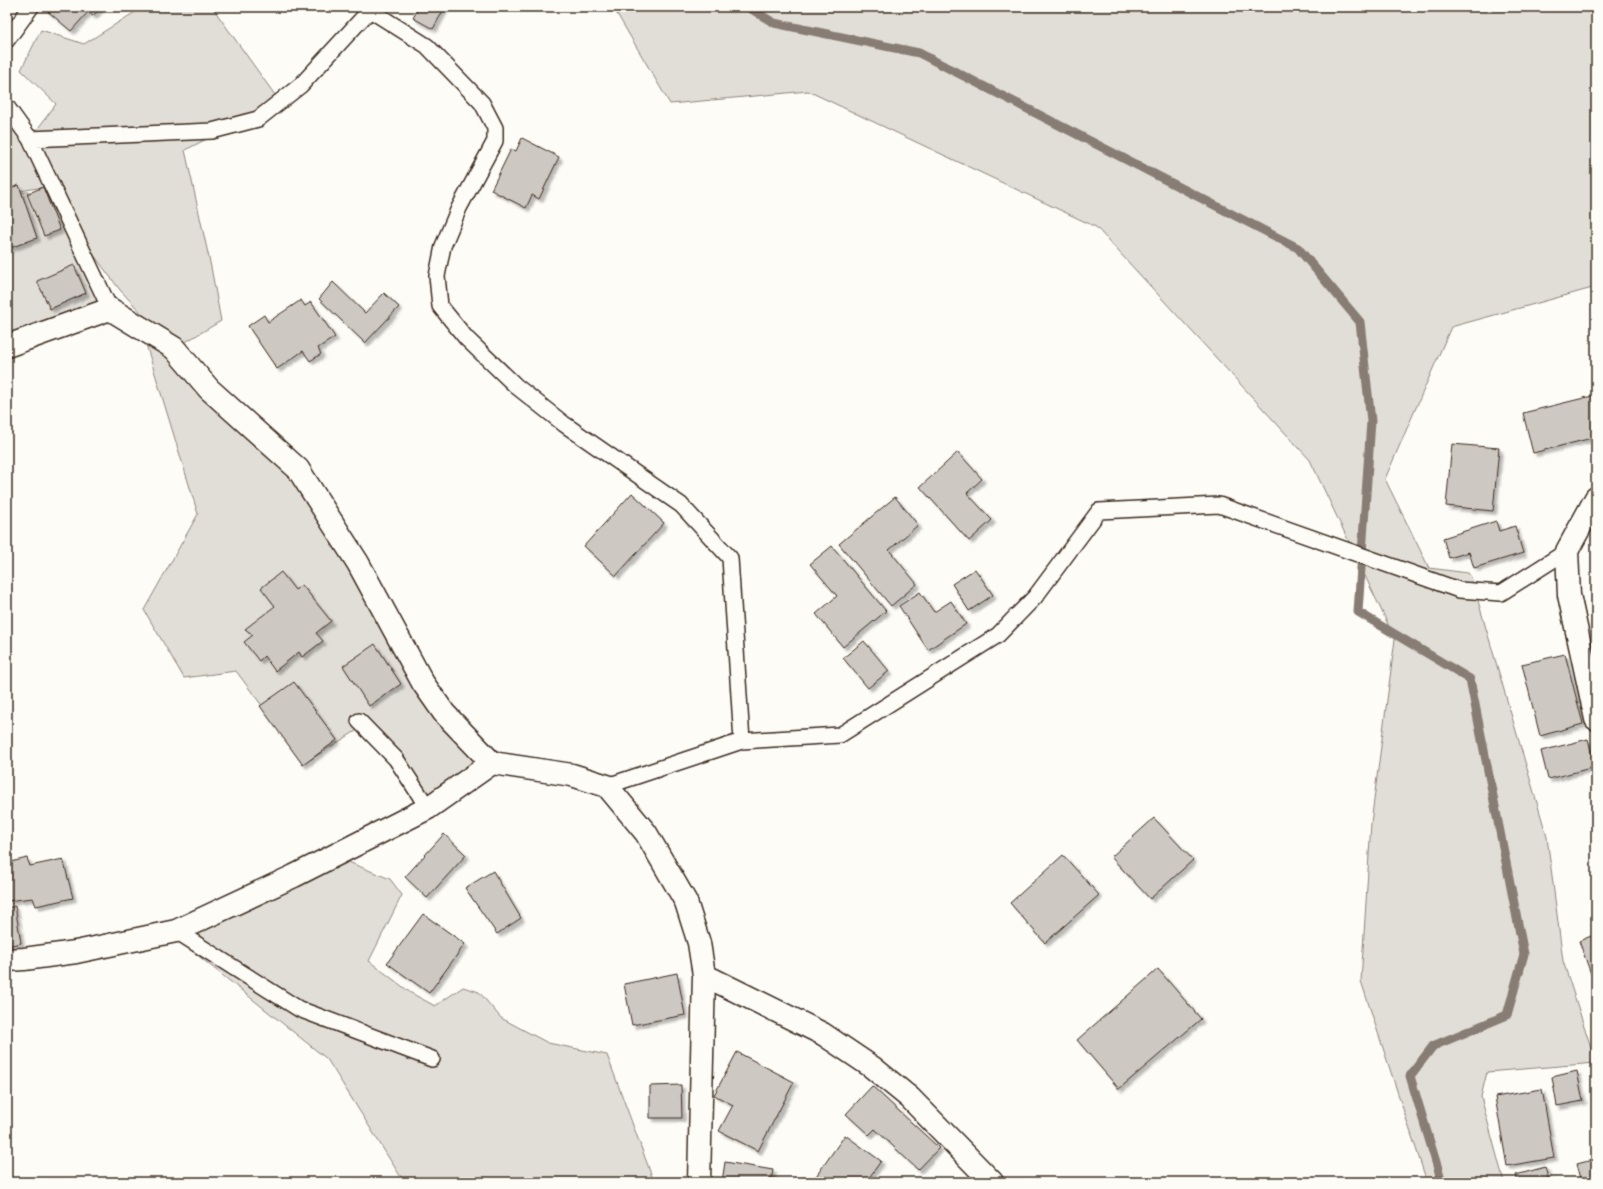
<svg xmlns="http://www.w3.org/2000/svg" width="1603" height="1189" font-family="'Indie Flower',sans-serif">
<style>
.green{fill:#e1ded7;stroke:#8e847a}
.lines{fill:none;stroke-linecap:round;stroke-linejoin:round}
.stream{stroke:#887d74;stroke-width:9}
.building{fill:#cdc8c2;stroke:#3b2a1e;filter:url(#shadow)}
.lane-casing{stroke:#3b2a1e;stroke-width:18}
.street-casing{stroke:#3b2a1e;stroke-width:25}
.lane{stroke:#fdfcf7;stroke-width:15}
.street{stroke:#fdfcf7;stroke-width:22}
</style>
<defs>
<filter id="shadow"><feDropShadow dx="3.5" dy="3.5" stdDeviation="1" flood-color="#0004"/></filter>
</defs>
<rect width="100%" height="100%" fill="#fdfcf7"/>
<filter id="ink" filterUnits="userSpaceOnUse"><feTurbulence type="fractalNoise" baseFrequency=".025" numOctaves="2"/><feDisplacementMap in="SourceGraphic" scale="8" xChannelSelector="R" yChannelSelector="G"/><feConvolveMatrix kernelMatrix="1 2 1 2 8 2 1 2 1" color-interpolation-filters="sRGB"/></filter>
<g filter="url(#ink)">
<path class="green" d="M143 7H212L280 102 185 150 211 267 221 321 175 348 280 453 487 762 432 804 359 729 305 763 236 671 184 678 144 610 198 514 141 328 173 347 120 290 43 187 9 193 45 191 111 313 7 337V120L30 139 56 104 21 70 41 30 84 44Z
M613 7H1596V287L1451 327 1385 479 1429 568 1468 573 1471 577 1547 837 1563 961 1596 1063 1487 1072 1481 1097 1504 1182H1427L1361 981 1371 823 1395 639 1310 460 1096 227 808 91 670 104Z
M334 856 390 879 402 895 369 961 411 993 435 1006 463 987 479 992 501 1018 548 1043 607 1055 654 1182H404L327 1059 181 942Z"/>
<g class="lines">
<path class="stream" d="M748 7 774 23 919 53 1298 248 1360 322 1371 421 1358 612 1470 679 1524 954 1507 1015 1433 1046 1410 1076 1442 1182"/>
</g>
<path class="building" d="M47 7H101L93 16 88 12 71 31 45 9Z
M419 7H445L433 29 413 18Z
M522 138 559 157 539 199 532 195 526 208 491 190 511 149 516 151Z
M19 185 37 238 7 249V190Z
M43 187 60 230 44 236 27 194Z
M74 265 86 293 50 309 37 281Z
M333 282 365 313 384 293 399 307 365 343 319 299Z
M301 300 305 306 311 302 335 337 318 348 321 354 310 361 303 351 277 369 248 326 264 315 268 322Z
M1596 395V437L1533 453 1523 413Z
M1452 444 1499 448 1493 511 1446 506Z
M958 452 982 479 967 493 992 520 969 541 920 487Z
M632 493 664 523 616 576 584 546Z
M895 497 918 525 889 550 917 584 891 606 839 544Z
M1496 521 1499 531 1515 526 1523 553 1474 568 1469 552 1449 558 1443 538Z
M832 546 886 611 843 647 816 614 837 596 810 564Z
M975 569 993 595 969 611 952 584Z
M281 572 295 590 302 585 331 621 316 633 323 641 302 657 299 652 275 671 264 656 259 661 244 642 253 635 245 629 275 606 261 588Z
M920 592 934 612 951 601 966 624 928 650 899 606Z
M864 641 889 671 868 688 843 658Z
M375 644 401 684 369 706 343 666Z
M1565 654 1583 724 1540 736 1522 664Z
M294 682 337 740 303 765 260 706Z
M1588 739 1595 767 1548 779 1541 751Z
M1154 818 1193 860 1150 899 1111 857Z
M444 834 466 855 427 898 405 877Z
M1063 855 1099 895 1045 943 1010 903Z
M27 858 30 866 63 859 73 898 36 906 33 898 7 901V863Z
M493 871 521 918 497 934 465 888Z
M15 906 21 943 7 946V908Z
M423 914 465 944 429 993 387 963Z
M1596 934V981L1594 982 1579 941Z
M1158 969 1201 1019 1119 1089 1077 1040Z
M677 973 685 1015 632 1025 624 984Z
M737 1052 794 1082 758 1151 719 1131 733 1105 714 1095Z
M1577 1071 1583 1101 1557 1106 1552 1077Z
M681 1085 682 1118H650V1086Z
M872 1086 939 1148 918 1170 875 1129 869 1135 846 1114Z
M1542 1089 1554 1158 1507 1166 1495 1097Z
M1594 1094H1596V1108Z
M845 1135 881 1161 866 1182H812Z
M1596 1159V1182H1582L1577 1164Z
M725 1162 773 1170 771 1182H722Z
M1545 1167 1549 1182H1518L1516 1175Z"/>
<g class="lines">
<g class="lane-casing">
<path id="lane" d="M370 10 427 46 482 103 495 128V141L459 208 443 246 437 276 440 306 466 338 516 386 564 424 681 505 730 558 742 741
M7 40 31 7
M7 107 30 139 110 309
M30 139 212 131 258 119 301 85 370 10 367 7
M359 721 396 759 428 808
M607 786 742 741 840 735 998 635 1035 597 1099 511 1219 505 1459 590 1501 593 1567 551
M176 931 299 1009 432 1059"/>
</g>
<g class="street-casing">
<path id="street" d="M7 346 110 309 174 348 209 389 298 469 358 563 423 683 444 713 492 763 572 775 607 786 646 833 686 902 699 943 704 975 823 1034 872 1067 910 1098 992 1182
M1596 498 1567 551 1569 595 1596 719
M7 960 24 959 76 952 176 931 294 876 428 808 492 763
M699 1182 704 975"/>
</g>
<use href="#lane" class="lane"/>
<use href="#street" class="street"/>
</g>
</g>
<rect width="1603" height="1189" fill="none" stroke="#fdfcf7" stroke-width="24"/>
<rect x="12" y="12" width="1579" height="1165" fill="none" stroke="#3b2a1e" stroke-width="1.5" filter="url(#ink)"/>
</svg>
